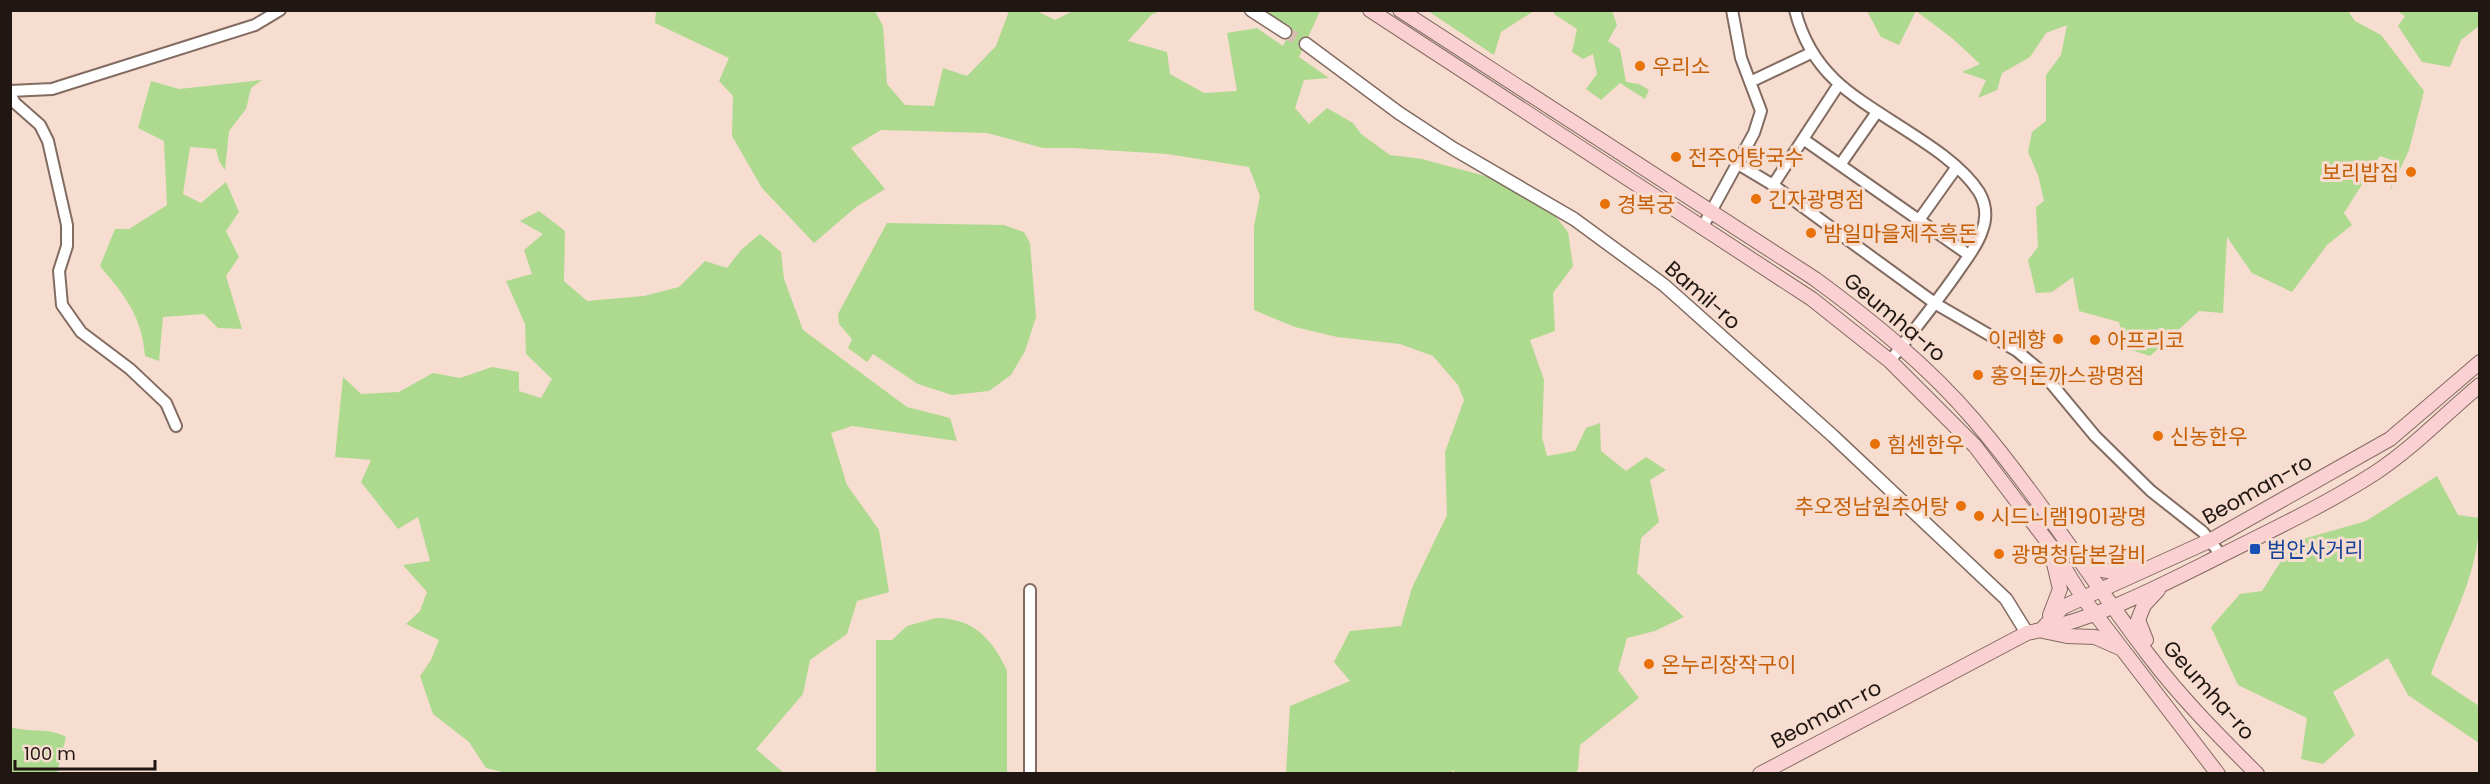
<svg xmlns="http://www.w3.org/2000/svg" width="2490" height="784" font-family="Poppins,'Noto Sans KR',sans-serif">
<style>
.green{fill:#adda8f}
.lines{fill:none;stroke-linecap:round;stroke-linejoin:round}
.tertiary-tunnel{stroke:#d7beb4;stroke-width:12;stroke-dasharray:12 6;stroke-linecap:butt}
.minor-casing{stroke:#826b60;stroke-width:14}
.tertiary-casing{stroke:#826b60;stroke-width:15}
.secondary-casing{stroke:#826b60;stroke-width:16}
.minor{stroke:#fff;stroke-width:10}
.tertiary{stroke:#fff;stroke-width:12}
.secondary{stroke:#fad0d2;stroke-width:14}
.food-dot{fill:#e8710a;stroke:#f7dcd0;stroke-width:2}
.transit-dot{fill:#1a4fb4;stroke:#f7dcd0;stroke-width:2}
.labels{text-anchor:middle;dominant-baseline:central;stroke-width:6;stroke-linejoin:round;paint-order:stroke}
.food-label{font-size:21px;fill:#c56008;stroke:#f7dcd0;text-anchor:start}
.street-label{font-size:21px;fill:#201712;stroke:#f7dcd0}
.transit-label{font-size:21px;fill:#164399;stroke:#f7dcd0;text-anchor:start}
</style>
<rect width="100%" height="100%" fill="#f7dcd0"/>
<path class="green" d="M656 11H875L883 26 887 84 905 105 934 106 943 68 967 76 996 46 1009 11H1037L1055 20 1073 11H1160L1151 15 1128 41 1167 52 1170 74 1204 93 1237 91 1227 33 1257 28 1283 46 1291 29 1290 26 1263 11H1320L1299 57 1329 78 1304 80 1295 108 1309 124 1327 108 1353 123 1361 134 1390 155 1422 159 1496 179 1553 213 1568 232 1573 266 1553 293 1555 331 1530 340 1544 380 1542 437 1547 456 1575 451 1586 428 1600 423 1601 451 1626 471 1646 457 1666 470 1650 480 1659 522 1641 538 1637 573 1684 617 1655 631 1627 638 1618 670 1639 698 1580 745 1578 770 1575 773 1456 774 1453 770 1450 774 1286 773 1290 706 1350 681 1334 662 1350 631 1401 626 1412 588 1447 515 1445 452 1464 400 1458 385 1433 356 1400 344 1337 337 1295 327 1254 310V226L1260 196 1249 167 1167 154 1073 148H1043L987 133 881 130 851 148 885 189 856 207 814 243 762 188 732 136 733 96 719 81 729 58 655 23Z
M1428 11H1534L1501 32 1494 55Z
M1554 11H1612L1617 25 1608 41 1620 49 1626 82 1639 84 1649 90 1645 99 1620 83 1601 100 1586 89 1597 74 1593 54 1583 59 1572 52 1577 29 1554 14Z
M1867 11H2348L2355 21 2381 35 2424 91 2409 150 2390 191 2397 162 2380 156 2344 213 2352 225 2327 245 2292 292 2252 273 2227 237 2223 313 2199 311 2150 356 2125 348 2119 322 2079 311 2073 277 2052 292 2036 293 2028 260 2038 247 2036 207 2044 201 2038 175 2028 152 2032 132 2046 121V75L2061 55 2067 25 2046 33 2030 57 2002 73 1997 90 1978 98 1986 80 1962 72 1980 64 1952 38 1916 11 1899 45 1881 37Z
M2397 11H2479V26L2461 40 2450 67 2422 62 2398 26 2405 16Z
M262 80 251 88 246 109 229 131 225 170 219 161 216 149 190 147 183 194 201 203 226 182 239 212 226 231 239 257 226 276 242 329 218 328 204 314 163 317 159 361 145 356C142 316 125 296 100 266L115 229H129L167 205 164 141 138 128 151 81 179 89Z
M539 211 565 231 564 281 587 301 644 296 679 287 705 261 727 268 741 250 760 234 781 252 784 279 803 330 907 407 950 418 957 441 852 426 831 433 847 485 879 530 889 592 857 601 847 634 810 660 803 694 756 749 784 773H506L486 768 469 742 433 714 420 676 431 660 439 640 406 624 420 611 427 592 403 565 430 561 418 517 398 529 361 482 371 460 335 457 343 377 361 394 399 392 433 373 460 378 492 367 519 372V391L541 398 552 379 526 354 525 324 506 281 532 274 524 250 543 234 520 221Z
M887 223 1004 225 1024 232 1030 243 1036 317 1025 351 1011 375 989 391 952 395 918 384 873 354 867 362 848 348 852 339 839 324 838 314Z
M2437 476 2458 515 2479 518C2480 572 2449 625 2431 674L2479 706V743L2408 695 2388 658 2333 692 2355 735 2323 764 2301 759 2307 718 2238 685 2211 627 2240 594 2262 591 2293 542 2366 521Z
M936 618C973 618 993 639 1007 671V773H876V640H892L907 626Z
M11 727C29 733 49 727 66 737L57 773H11Z"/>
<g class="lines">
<path class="tertiary-tunnel" d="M1285 32 1306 44"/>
<g class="minor-casing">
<path id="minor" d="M1795 10C1802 38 1814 60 1835 80 1874 117 1951 148 1979 192 1986 204 1987 218 1982 231 1978 245 1967 258 1959 270 1937 302 1913 331 1890 361
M1750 82 1811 53
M10 91 52 89 255 25 280 10
M10 94 15 103 40 125 48 141 67 225V246L59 271 62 305 81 332 130 369 166 403 176 426
M1803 139 1969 255
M1738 164 1773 185 1936 304 2017 351 2041 371 2095 436 2151 491 2203 532 2221 555
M1840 165 1877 112
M1773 185 1839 84
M1919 220 1956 168
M1702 228 1754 133 1761 111 1741 58 1732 10
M1030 774V590"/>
</g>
<g class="tertiary-casing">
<path id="tertiary" d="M1251 10 1285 32
M1306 44 1399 113 1454 149 1574 219 1664 285 1833 436 2006 599 2027 633"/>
</g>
<g class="secondary-casing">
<path id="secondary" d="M1370 10 1812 299 1890 361 1975 446 2050 545 2083 598 2218 774
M1400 10 1815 279C1872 321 1928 366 1974 420 2038 495 2090 579 2150 657 2182 699 2219 736 2257 774
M2084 560C2102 574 2115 574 2136 567
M2050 615 2060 589 2051 551
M2041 630 2063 607 2211 540 2390 439 2480 362
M2043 631 2067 636 2095 637 2120 648
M2146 640 2138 620 2144 605 2158 590
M1760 774 2027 633C2096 620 2156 588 2218 557 2270 531 2325 505 2375 473 2413 448 2445 414 2480 385"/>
</g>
<use href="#minor" class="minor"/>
<use href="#tertiary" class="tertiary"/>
<use href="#secondary" class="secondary"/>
</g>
<g class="food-dot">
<circle cx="1640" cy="66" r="6"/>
<circle cx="1676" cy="157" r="6"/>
<circle cx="2411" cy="172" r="6"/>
<circle cx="1756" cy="199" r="6"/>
<circle cx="1605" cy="204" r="6"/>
<circle cx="1811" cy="233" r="6"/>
<circle cx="2058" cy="339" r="6"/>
<circle cx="2095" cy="340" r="6"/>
<circle cx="1978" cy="375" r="6"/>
<circle cx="2158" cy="436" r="6"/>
<circle cx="1875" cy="444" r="6"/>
<circle cx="1961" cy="506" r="6"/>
<circle cx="1979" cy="516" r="6"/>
<circle cx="1999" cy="554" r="6"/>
<circle cx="1649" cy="664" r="6"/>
</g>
<rect class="transit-dot" x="2249" y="543" width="12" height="12" rx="3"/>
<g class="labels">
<g class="food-label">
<text x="1652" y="66">우리소</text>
<text x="1688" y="157">전주어탕국수</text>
<text x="2399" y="172" text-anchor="end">보리밥집</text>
<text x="1768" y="199">긴자광명점</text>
<text x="1617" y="204">경복궁</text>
<text x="1823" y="233">밤일마을제주흑돈</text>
<text x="2046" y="339" text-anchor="end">이레향</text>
<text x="2107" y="340">아프리코</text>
<text x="1990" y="375">홍익돈까스광명점</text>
<text x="2170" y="436">신농한우</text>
<text x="1887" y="444">힘센한우</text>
<text x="1949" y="506" text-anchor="end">추오정남원추어탕</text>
<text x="1991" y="516">시드니램1901광명</text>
<text x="2011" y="554">광명청담본갈비</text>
<text x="1661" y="664">온누리장작구이</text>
</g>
<g class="street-label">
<text transform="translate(1703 295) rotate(41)">Bamil-ro</text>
<text transform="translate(1895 317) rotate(40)">Geumha-ro</text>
<text transform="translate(2257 489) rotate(-29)">Beoman-ro</text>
<text transform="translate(2209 690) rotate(48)">Geumha-ro</text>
<text transform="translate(1826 714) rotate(-28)">Beoman-ro</text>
</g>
<g class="transit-label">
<text x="2267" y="549">범안사거리</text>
</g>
</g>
<rect width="2490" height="784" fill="none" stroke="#201712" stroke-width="24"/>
<path d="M15 760v9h140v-9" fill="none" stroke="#201712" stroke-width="3"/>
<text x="24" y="760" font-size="18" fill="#201712" stroke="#f7dcd0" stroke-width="4.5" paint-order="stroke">100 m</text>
</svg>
